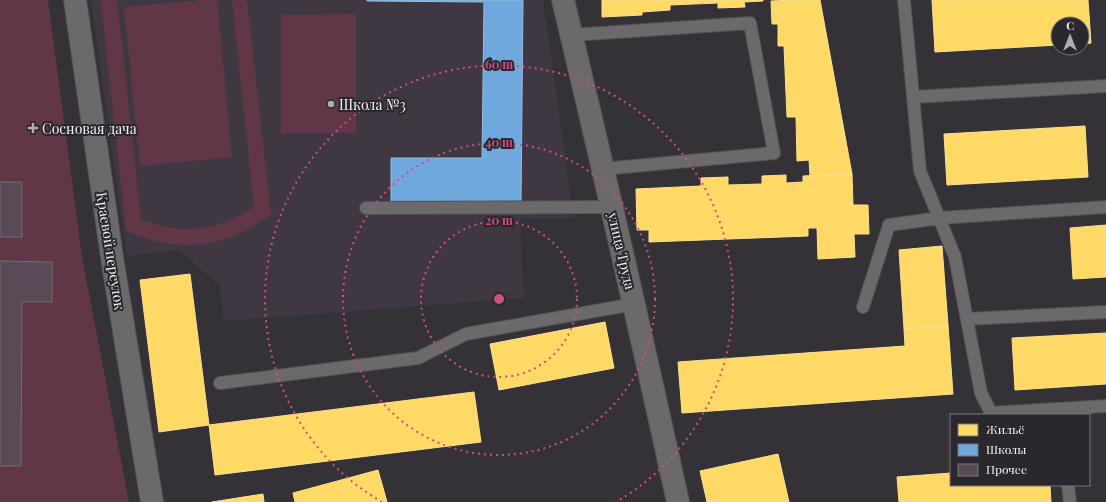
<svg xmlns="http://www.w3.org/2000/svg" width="1106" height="502" font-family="'Playfair Display',serif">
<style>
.built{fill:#3f3843}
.green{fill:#613747}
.homes{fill:#ffd966;stroke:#fbe090}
.schools{fill:#6fa8dc;stroke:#96bde3}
.building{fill:#584a56;stroke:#706d71}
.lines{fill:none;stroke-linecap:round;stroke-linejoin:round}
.service-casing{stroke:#545155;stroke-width:14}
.minor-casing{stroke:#545155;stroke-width:24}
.service{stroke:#6b696c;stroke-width:12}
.minor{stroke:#6b696c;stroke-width:22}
.ring{fill:none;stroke:#ce4e81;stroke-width:2;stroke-dasharray:2 4}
.poi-dot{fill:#b0adb1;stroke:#2b272e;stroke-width:1.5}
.labels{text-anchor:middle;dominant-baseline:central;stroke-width:4;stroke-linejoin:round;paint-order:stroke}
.poi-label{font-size:14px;fill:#f2eff3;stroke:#2b272e;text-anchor:start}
.street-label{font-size:14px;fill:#f2eff3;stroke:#2b272e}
.centre{fill:#ce4e81;stroke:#2b272e;stroke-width:2}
.ring-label{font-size:12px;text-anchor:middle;font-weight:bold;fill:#ce4e81;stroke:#2b272e;stroke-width:4;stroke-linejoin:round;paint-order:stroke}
</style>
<rect width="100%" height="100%" fill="#353237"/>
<path class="built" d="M91 0H543L572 207 575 218 520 219 524 298 223 321 220 286 179 250 127 256Z"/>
<path class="green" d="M0 0H48L82 257 129 502H0Z
M101 0H117L141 219C182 236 217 231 254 207L232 0H247L271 215C262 220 254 226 245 231 218 245 184 249 155 241 145 238 136 234 126 231Z
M203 0H217L232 157 140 166 124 7Z
M356 14V133H281V15Z"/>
<path class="homes" d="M602 0H763V1L744 2 745 7 718 8V3L670 5V10L642 12V15L602 17Z
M795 0H820L852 174 810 176 809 160 797 161 796 117H787L784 46H778V24H772L771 1Z
M932 0H1088L1091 43 1082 44V24H1058V45L935 52Z
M1085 126 1088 177 947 185 944 134Z
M852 174 853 205H868L869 234H854L855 257 818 259 817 228H808V236L649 242V230H637L636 189 701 186V178L728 177V185L762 184V176L786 175V183L803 182V176Z
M1106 225V277L1073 279 1070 228Z
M942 246 948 325 904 329 899 250Z
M190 274 209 425 159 432 140 280Z
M605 322 614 368 499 390 490 344Z
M948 325 953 394 682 413 678 362 905 346 904 329Z
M1106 333V384L1015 390 1012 338Z
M474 392 481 442 215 475 209 425Z
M778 454 789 502H707L700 471Z
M378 470 387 502H295L293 493Z
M951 473V485H1050L1051 502H899L897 477Z
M263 494 264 502H212Z"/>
<path class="schools" d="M367 0H523L521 203 391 202V158H482L484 2 367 1Z"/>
<path class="building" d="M0 182H22V237H0Z
M0 261 52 262V302H22L21 466H0Z"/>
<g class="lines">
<g class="service-casing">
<path id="service" d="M904 0 920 171 955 257 981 393 992 415
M572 35 750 23 774 153 602 169
M913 97 1106 86
M366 208 611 207
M863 307 889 225 940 218 1106 207
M967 319 1106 312
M220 383 418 358 466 334 634 304
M991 413 1106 406
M1068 485 1070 502"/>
</g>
<g class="minor-casing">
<path id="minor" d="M75 0 113 264 152 502
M563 0C603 167 641 334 678 502"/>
</g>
<use href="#service" class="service"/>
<use href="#minor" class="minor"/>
</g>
<g class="ring">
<circle cx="499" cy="299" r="78"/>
<circle cx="499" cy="299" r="156"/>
<path d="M382 502A234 234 0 1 1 616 502"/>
</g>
<g class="poi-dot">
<circle cx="331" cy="104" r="4"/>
<path d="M31 122h4v4h4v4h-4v4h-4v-4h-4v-4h4z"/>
</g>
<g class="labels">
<g class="poi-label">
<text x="339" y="104">Школа №3</text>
<text x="42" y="128">Сосновая дача</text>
</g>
<g class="street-label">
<text transform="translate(111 251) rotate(81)">Краевой переулок</text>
<text transform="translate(622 251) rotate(77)">улица Труда</text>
</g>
</g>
<circle cx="499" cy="299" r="6" class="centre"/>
<g class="ring-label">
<text x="499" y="69">60 m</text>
<text x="499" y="147">40 m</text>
<text x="499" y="225">20 m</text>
</g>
<rect x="950" y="414" width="140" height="72" fill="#2b272e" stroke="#7b777d"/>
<rect x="958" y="424" width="20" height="12" fill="#ffd966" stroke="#7b777d"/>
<text x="986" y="434" font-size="12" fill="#f2eff3">Жильё</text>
<rect x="958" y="444" width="20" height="12" fill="#6fa8dc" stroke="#7b777d"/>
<text x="986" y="454" font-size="12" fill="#f2eff3">Школы</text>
<rect x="958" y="464" width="20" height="12" fill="#584a56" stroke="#7b777d"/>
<text x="986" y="474" font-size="12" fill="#f2eff3">Прочее</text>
<g transform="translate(1070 36)"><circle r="19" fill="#2b272e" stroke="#7b777d"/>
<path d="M0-3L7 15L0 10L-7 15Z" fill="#b0adb1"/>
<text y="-6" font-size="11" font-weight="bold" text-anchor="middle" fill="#f2eff3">С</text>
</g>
</svg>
